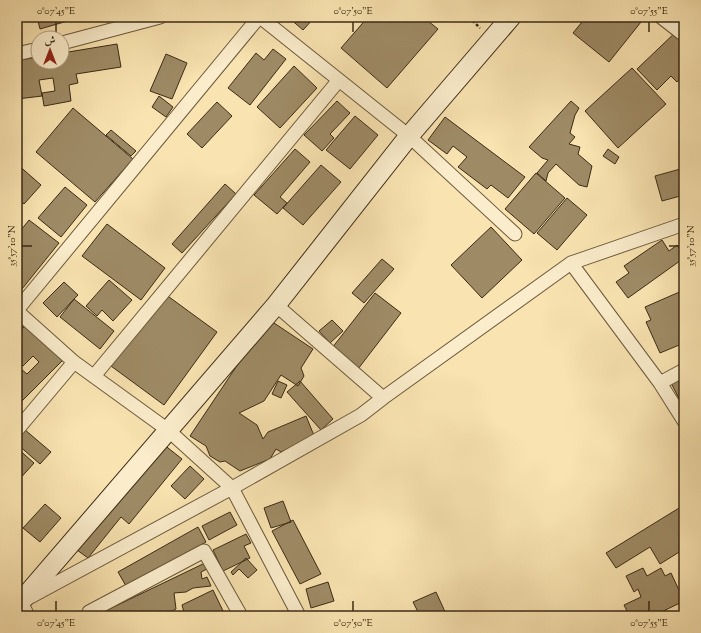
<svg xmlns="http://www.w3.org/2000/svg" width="701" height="633" font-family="'Sorts Mill Goudy',Amiri,serif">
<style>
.building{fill:#9e8b66;stroke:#3b2a14}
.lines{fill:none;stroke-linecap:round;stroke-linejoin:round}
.minor-casing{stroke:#6a583b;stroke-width:15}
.secondary-casing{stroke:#3b2a14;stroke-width:21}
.path{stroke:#3b2a14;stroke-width:2.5;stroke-dasharray:3 2;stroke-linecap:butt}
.minor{stroke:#fbedcc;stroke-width:13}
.secondary{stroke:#fbedcc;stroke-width:19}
.ticks{fill:none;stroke:#3b2a14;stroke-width:1.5}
.neatline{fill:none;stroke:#3b2a14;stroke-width:1.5}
.ticks-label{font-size:10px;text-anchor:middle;fill:#3b2a14}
</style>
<rect width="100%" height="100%" fill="#f9e4b1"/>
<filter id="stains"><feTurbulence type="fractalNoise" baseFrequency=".005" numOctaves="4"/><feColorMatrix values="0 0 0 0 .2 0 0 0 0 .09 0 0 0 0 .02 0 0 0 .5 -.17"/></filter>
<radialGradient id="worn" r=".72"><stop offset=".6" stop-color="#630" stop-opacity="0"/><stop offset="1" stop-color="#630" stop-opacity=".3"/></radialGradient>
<path class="building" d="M37 17H70L71 20 40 29Z
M288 17H315L303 30Z
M368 17H423L438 29 387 88 341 48Z
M586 17H645L609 62 573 33Z
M679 29 684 35V75L677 82 671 76 657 90 637 69Z
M117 44 121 67 76 74 78 83 69 85 71 101 44 106 42 93 55 91 53 78 39 80 42 96 17 99V65H20V60L38 57V62H62V53Z
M273 49 286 59 250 105 228 88 256 53 264 60Z
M166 54 187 63 172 99 150 91Z
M294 66 317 88 280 128 257 107Z
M632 68 666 104 618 148 585 111Z
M159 96 173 107 166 117 152 107Z
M337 101 350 113 330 134 334 138 322 151 304 135Z
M571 101 579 108 575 115 570 133 575 137 569 144 580 147 578 154 592 166 587 187 579 185 556 164 548 173 546 181 537 173 548 160 542 158 529 147Z
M217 102 232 116 202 148 187 134Z
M73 108 133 159 95 202 36 152Z
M355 116 378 135 350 169 326 150Z
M445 117 525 177 508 198 491 185 487 189 458 167 467 157 453 146 447 154 428 140Z
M111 130 136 151 131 156 106 135Z
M295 149 310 162 280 197 287 203 277 214 254 195Z
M608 149 619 157 615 164 603 156Z
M17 164 41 185 24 204 17 198Z
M321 165 341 182 303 225 283 208Z
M684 168V195L662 201 655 176Z
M536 173 565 198 534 234 505 209Z
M225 184 236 194 182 253 172 244Z
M65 187 87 205 61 237 38 218Z
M567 198 587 215 557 250 537 233Z
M29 220 59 243 22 289 17 286V235Z
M107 224 165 268 141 300 82 256Z
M491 227 522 260 482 298 451 265Z
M662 240 669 251 677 245 684 256V258L628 298 616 282 629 273 624 266Z
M382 259 394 269 364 303 352 293Z
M109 280 132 300 113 321 102 310 97 316 86 306Z
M64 282 78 295 57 317 43 303Z
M684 290V343L660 353 646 322 651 320 645 307Z
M375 293 401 313 358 369 332 348Z
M165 294 217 332 164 405 111 366Z
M74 299 114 331 100 349 60 317Z
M17 316 26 325 17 333Z
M268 319 313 349 301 368 304 376 298 386 281 375 264 401 239 413 257 425 263 439 268 432 306 416 315 438 281 452 276 449 270 459 240 471 225 461 220 462 210 456 206 446 190 436Z
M332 320 343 331 330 343 319 331Z
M26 324 64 359 17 406V373L21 369 27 374 39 362 33 356 23 366 17 360V334Z
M684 376V408L671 383Z
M278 381 287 385 281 398 272 394Z
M300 381 333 419 321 430 287 392Z
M24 429 51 452 40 464 17 444V437Z
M163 444 182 459 129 524 121 517 88 558 77 550Z
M17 448 34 463 17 482Z
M190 466 204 479 185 499 171 486Z
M283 501 291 522 271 528 264 508Z
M45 504 61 518 40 542 23 528Z
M684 505V549L660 564 650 547 616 568 606 553Z
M230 512 237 525 209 540 202 526Z
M293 520 321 574 300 584 272 531Z
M198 527 206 542 126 586 118 572Z
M246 534 251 543 244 546 250 558 223 571 213 550Z
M246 558 257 570 248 578 239 569 233 575 231 572Z
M207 562 209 568 201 572 202 579 207 577 211 586 193 588 186 592 174 593 176 609 172 611 150 614V616H102L101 613Z
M643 568 647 576 661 568 665 576 671 573 684 601 653 616H616L627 611 624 605 641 597 638 589 634 592 626 576Z
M328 582 334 601 311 608 306 589Z
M213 590 225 615 223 616H185L182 605Z
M436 592 447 616H420L413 602Z"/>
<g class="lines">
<g class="minor-casing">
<path id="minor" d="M260 17 409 136 515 234
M661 17 684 35
M62 43 160 17
M17 54 38 49
M571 263 660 383 684 421
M276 305 383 398
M17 310 259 17
M17 311 74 362 168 430 232 488 299 616
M94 376 339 80
M660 383 684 370
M17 430 74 362
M28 616 21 602 232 488 361 415 383 398 571 263 684 224
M91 616 89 612 204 551 241 616"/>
</g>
<g class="secondary-casing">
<path id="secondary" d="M17 606 276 305 409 136 511 17"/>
</g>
<path class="path" d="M469 17 480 28"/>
<use href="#minor" class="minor"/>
<use href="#secondary" class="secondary"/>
</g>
<path class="ticks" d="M56 22V32M353 22V32M649 22V32M22 246H32M669 246H679M56 601V611M353 601V611M649 601V611"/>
<rect width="701" height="633" fill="none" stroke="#f9e4b1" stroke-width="44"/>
<g transform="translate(50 50)"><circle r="19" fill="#fbedcc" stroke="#ae9f82"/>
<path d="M0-3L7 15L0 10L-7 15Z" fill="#8f2418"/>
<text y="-6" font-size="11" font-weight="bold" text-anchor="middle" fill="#3b2a14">ش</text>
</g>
<rect x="22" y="22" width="657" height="589" class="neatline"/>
<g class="ticks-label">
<text x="56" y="14">0°07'45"E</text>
<text x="353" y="14">0°07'50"E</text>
<text x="649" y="14">0°07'55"E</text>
<text transform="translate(11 246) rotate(-90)" y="4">35°57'10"N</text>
<text transform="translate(690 246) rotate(-90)" y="4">35°57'10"N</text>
<text x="56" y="626">0°07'45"E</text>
<text x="353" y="626">0°07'50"E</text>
<text x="649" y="626">0°07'55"E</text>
</g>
<rect width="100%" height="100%" filter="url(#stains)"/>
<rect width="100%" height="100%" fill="url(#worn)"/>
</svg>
